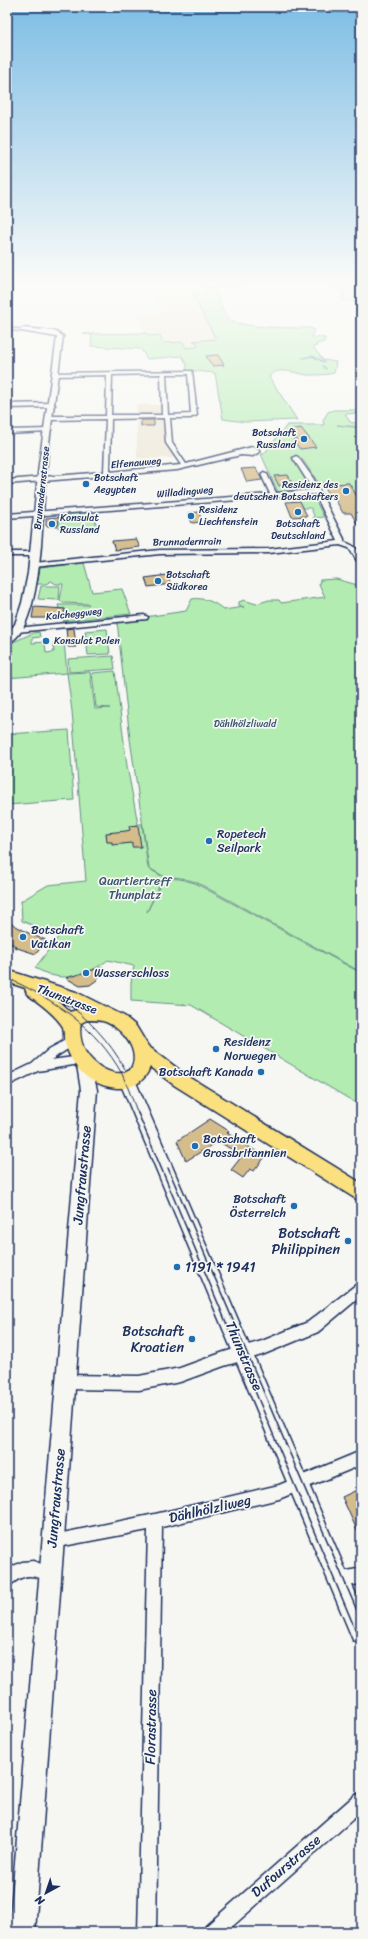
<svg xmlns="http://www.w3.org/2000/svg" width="368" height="1939" font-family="Sriracha,sans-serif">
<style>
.built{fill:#ece5d3}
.green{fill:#b2ecb0;stroke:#668e87}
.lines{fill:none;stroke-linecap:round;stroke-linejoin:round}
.stream{stroke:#568daa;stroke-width:1.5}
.building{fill:#d4bc8b;stroke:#1b2f5e}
.street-casing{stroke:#1b2f5e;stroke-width:3}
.secondary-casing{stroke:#1b2f5e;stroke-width:3}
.primary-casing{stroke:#1b2f5e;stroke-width:3}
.street{fill:#f6f6f2;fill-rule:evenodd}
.secondary{fill:#f6f6f2;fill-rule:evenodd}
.primary{fill:#fbe080;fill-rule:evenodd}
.tram-far1{stroke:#1b2f5e;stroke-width:1}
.tram{stroke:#1b2f5e;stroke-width:1.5}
.poi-dot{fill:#1f6fb2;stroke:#f6f6f2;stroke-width:1.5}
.labels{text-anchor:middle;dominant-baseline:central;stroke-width:3.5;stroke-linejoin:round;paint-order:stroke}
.far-poi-label{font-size:10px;fill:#1b2f5e;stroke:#f6f6f2;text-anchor:start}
.far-street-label{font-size:10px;fill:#1b2f5e;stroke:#f6f6f2}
.far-park-label{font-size:10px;fill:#39556e;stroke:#f6f6f2}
.poi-label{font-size:12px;fill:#1b2f5e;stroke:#f6f6f2;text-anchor:start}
.park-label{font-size:12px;fill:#39556e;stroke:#f6f6f2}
.street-label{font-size:12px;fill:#1b2f5e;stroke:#f6f6f2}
.near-street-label{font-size:14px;fill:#1b2f5e;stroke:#f6f6f2}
.near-poi-label{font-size:14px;fill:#1b2f5e;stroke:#f6f6f2;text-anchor:end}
</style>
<rect width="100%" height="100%" fill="#f6f6f2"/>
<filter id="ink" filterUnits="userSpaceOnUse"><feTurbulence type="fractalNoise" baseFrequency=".025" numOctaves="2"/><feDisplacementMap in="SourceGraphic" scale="8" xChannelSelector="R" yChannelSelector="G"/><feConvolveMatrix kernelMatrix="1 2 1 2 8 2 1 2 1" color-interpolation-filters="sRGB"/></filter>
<g filter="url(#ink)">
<path class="built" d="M192 294 217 339 196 341 199 347 186 348 183 342 163 343 146 333 136 313 162 311 155 296Z
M136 405H161V415L137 416Z
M161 418 164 420 166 444 176 458H137V419Z"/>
<path class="green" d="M199 283H257L212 288C221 298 219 311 230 320 240 328 295 328 311 328L314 330 311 337 325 338 324 342 316 344 317 346 313 347 323 360 336 362 334 373C327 375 316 375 308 375 298 374 276 365 269 377L297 420 245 422 223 419 215 373 186 370 187 365 182 356 147 359 141 349 91 346 92 335 83 334 146 333 149 336 160 335 163 343 183 342 186 348 198 347 196 341H193L216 339 192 294 207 293V289Z
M307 283H361V303L342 300 341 297 345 295C335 281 323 285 307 283Z
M334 410H361V413L345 414 350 422 359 424 361 427 337 425 361 428V500L348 502 356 494 349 483 336 484 335 482 320 485 303 460 299 458 292 459 303 474 310 489 278 492 261 454H264L287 425H324L323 420 328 412Z
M313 495V496L324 517 313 518 314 516 311 508H303L300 502H294L292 497Z
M93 512 97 527 59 528V515Z
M84 563 92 592 122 589 131 614 63 621 65 609H59L58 605H88L89 604 63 603 60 600 63 584H56L51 581 46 584H37L40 568Z
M336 579 361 586V972L196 882 181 878 163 876 149 868 130 739 117 621 186 611 192 599C203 597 215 602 224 610L244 607 239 605V602L244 600 256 604 269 600H279L281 603 325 597 319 584 320 580Z
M41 586H60L59 600 38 599Z
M107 629 110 654 88 655 85 631Z
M39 632 40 637 32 638V643L45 642 46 653 54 652 53 643 64 641 67 673 7 678V645L33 633Z
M113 656 115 669 69 672 68 659Z
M115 671 127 766 138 824H142L148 868 163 877 147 912 164 878 180 879 195 883 361 973V1106L191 1005 131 1001V983L134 966 108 960C93 971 74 980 55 976 49 975 41 971 35 968L59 936 22 921 21 901 48 885 86 881 72 711 67 673 90 672 95 709 110 708 96 707 92 673Z
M69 730 74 800 7 805V734Z"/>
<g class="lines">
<path class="stream" d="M303 358 312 356 324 362
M323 366 326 369"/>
</g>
<path class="building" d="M218 355 224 365 212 366 206 356Z
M141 420H154V426H141Z
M301 428 316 447 300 449 293 440 297 439 290 430Z
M256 468 262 480 247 482 241 469Z
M288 475 293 485 279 486 274 476Z
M335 482 336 484 349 483 356 495 361 504V530L351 513H343L335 499H331L322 483Z
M300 501 307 516 292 517 286 502Z
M199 512 202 522 192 523 188 513Z
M59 517 58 526H46V518Z
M136 539 140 547 115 550 112 541Z
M167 575 171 584 148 587 145 578Z
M34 607 65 609 64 618H32Z
M74 628 76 647H68L66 629Z
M138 825 141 847H132V843L112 845V842H107L106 833 126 831 130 830 129 826Z
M7 921 32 935 46 940 36 954 14 947 16 946 7 942Z
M103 967 97 980 90 985 80 986 66 978Z
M210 1119 229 1131 227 1133 265 1157 254 1171 250 1169 243 1178 231 1170 242 1156 218 1141 186 1161 177 1141Z
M361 1488V1539L342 1497Z"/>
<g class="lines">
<g class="street-casing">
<path id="street" d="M7 328 25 330 23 331 7 330Z
M192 371 197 415 190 418H170L172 443 186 464 252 447 259 450V452L253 456 241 455 177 470 7 484V480L104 472 106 419 50 420 47 418 50 416H106L107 375 55 376 53 373ZM161 374 162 415H111L112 375ZM166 374H188L191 414 168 415ZM164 418 166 443 181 465 110 472 111 419Z
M7 404 52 403 55 405 52 407 7 408Z
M50 429 51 430 48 432 7 434V430Z
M296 456 298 457 313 478 344 539V542C357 546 361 551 361 565L359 564 349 548 340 545 269 553 160 554 34 567 31 565 34 563 160 550 269 549 338 541 315 494 7 518V514L270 494 261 474 264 472 267 474 276 493 313 490 293 458Z
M7 552H35L38 554 35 556H7Z
M144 615 148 617 147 619 7 633V629Z
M73 1036 77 1037 78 1040 77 1043 51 1060 81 1056 85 1057 86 1060 85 1063 38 1071 7 1086V1076L32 1064 49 1049Z
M361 1282V1296L318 1332 262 1355 224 1366 180 1382 139 1390 65 1389 60 1387 58 1382 60 1377 65 1375 139 1376 180 1368 224 1352 262 1341 308 1322 357 1284Z
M361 1451V1465L279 1499 162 1527 156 1932H138L148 1530 53 1548 48 1546 46 1541 48 1536 155 1514 279 1485Z
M33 1561 55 1569 58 1574 55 1579 50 1582C41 1578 30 1573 21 1578 16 1580 12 1584 7 1587V1569L22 1562Z
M361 1568V1584L339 1587 334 1584 331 1579 334 1574Z
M361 1793V1812L226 1932H203L206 1926 355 1795Z"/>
</g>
<g class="secondary-casing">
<path id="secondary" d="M23 328 54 331 63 336C57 385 49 434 45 483 42 523 42 565 32 604 28 617 22 639 7 643V635L15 624 22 603 28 573 39 464 57 337 21 331 20 330Z
M85 1059 90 1061 97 1090 35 1932H9L81 1090 77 1065 80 1061Z
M127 1074 132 1075 135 1080 361 1606V1643L353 1640 119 1080 122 1075Z"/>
</g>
<g class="primary-casing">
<path id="primary" d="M7 970 76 992 124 1016 136 1026 148 1046 186 1075 361 1183V1202L174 1085 150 1067C138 1101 92 1089 75 1065 70 1057 66 1048 64 1039 64 1036 64 1031 63 1027 55 1014 39 1003 27 994L25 988 7 982ZM56 999 79 1009 70 1012ZM87 1020C93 1020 100 1020 106 1022 123 1029 142 1052 130 1070 115 1080 93 1065 85 1051 81 1043 79 1032 81 1023Z"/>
</g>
<use href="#street" class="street"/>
<use href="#secondary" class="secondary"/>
<use href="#primary" class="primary"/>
<path class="tram-far1" d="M7 978C54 999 97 1028 122 1074 128 1087 133 1101 138 1114
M61 999C88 1018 109 1040 125 1069"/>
<path class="tram" d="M138 1113 361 1643
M168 1168 361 1620"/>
</g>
</g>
<linearGradient id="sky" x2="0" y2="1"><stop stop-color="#7dbde4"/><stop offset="0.51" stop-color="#fbfbf9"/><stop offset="1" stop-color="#fbfbf9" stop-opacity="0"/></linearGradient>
<rect width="368" height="555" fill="url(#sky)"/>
<g class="poi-dot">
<circle cx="304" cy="439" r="4"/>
<circle cx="86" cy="484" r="4"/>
<circle cx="346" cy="491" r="4"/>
<circle cx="298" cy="512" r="4"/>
<circle cx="191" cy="516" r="4"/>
<circle cx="52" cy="524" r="4"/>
<circle cx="158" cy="581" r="4"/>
<circle cx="46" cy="641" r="4"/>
<circle cx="209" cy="841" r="4"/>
<circle cx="23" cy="937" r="4"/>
<circle cx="86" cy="973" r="4"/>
<circle cx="216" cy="1049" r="4"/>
<circle cx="261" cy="1072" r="4"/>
<circle cx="195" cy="1146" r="4"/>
<circle cx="294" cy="1206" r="4"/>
<circle cx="348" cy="1241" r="4"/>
<circle cx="177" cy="1267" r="4"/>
<circle cx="192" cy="1339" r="4"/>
</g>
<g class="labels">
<g class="far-poi-label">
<text x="296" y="433" text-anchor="end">Botschaft<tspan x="296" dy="12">Russland</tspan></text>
<text x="94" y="478">Botschaft<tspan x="94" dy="12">Aegypten</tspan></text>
<text x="338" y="485" text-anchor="end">Residenz des<tspan x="338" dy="12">deutschen Botschafters</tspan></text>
<text x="199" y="510">Residenz<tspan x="199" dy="12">Liechtenstein</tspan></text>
<text x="60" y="518">Konsulat<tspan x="60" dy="12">Russland</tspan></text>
<text x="298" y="524" text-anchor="middle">Botschaft<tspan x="298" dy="12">Deutschland</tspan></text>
<text x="166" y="575">Botschaft<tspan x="166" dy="12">Südkorea</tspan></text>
<text x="54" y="641">Konsulat Polen</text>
</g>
<g class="far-street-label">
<text transform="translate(136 463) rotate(-5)">Elfenauweg</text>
<text transform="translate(42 488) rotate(-84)">Brunnadernstrasse</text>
<text transform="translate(185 492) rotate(-5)">Willadingweg</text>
<text transform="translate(187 542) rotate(-1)">Brunnadernrain</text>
<text transform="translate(74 614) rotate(-6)">Kalcheggweg</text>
</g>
<g class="far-park-label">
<text x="245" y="724">Dählhölzliwald</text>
</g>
<g class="poi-label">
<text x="217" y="834">Ropetech<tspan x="217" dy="14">Seilpark</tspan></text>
<text x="31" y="930">Botschaft<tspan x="31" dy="14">Vatikan</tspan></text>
<text x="94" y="973">Wasserschloss</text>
<text x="224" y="1042">Residenz<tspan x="224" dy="14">Norwegen</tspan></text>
<text x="253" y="1072" text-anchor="end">Botschaft Kanada</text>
<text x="203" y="1139">Botschaft<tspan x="203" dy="14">Grossbritannien</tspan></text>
<text x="286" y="1199" text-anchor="end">Botschaft<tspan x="286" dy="14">Österreich</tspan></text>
</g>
<g class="park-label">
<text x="135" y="881">Quartiertreff<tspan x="135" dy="14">Thunplatz</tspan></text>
</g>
<g class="street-label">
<text transform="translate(67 999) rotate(21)">Thunstrasse</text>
</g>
<g class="near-street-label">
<text transform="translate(82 1175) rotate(-85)">Jungfraustrasse</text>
<text transform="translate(244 1356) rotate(67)">Thunstrasse</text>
<text transform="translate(56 1498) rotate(-85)">Jungfraustrasse</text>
<text transform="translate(210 1509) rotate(-13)">Dählhölzliweg</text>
<text transform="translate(151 1727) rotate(-89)">Florastrasse</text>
<text transform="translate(286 1866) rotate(-41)">Dufourstrasse</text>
</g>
<g class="near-poi-label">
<text x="340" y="1233">Botschaft<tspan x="340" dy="16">Philippinen</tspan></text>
<text x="185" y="1267" text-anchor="start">1191 * 1941</text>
<text x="184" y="1331">Botschaft<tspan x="184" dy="16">Kroatien</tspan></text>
</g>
</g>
<rect width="368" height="1939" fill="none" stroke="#f6f6f2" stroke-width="24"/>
<rect x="12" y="12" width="344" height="1915" fill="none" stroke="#1b2f5e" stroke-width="1.5" filter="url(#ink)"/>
<g transform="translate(46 1893) rotate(220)" stroke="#f6f6f2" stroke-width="3" paint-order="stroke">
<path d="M0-3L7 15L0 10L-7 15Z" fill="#1b2f5e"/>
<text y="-6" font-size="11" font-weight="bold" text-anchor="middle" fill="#1b2f5e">N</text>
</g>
</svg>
